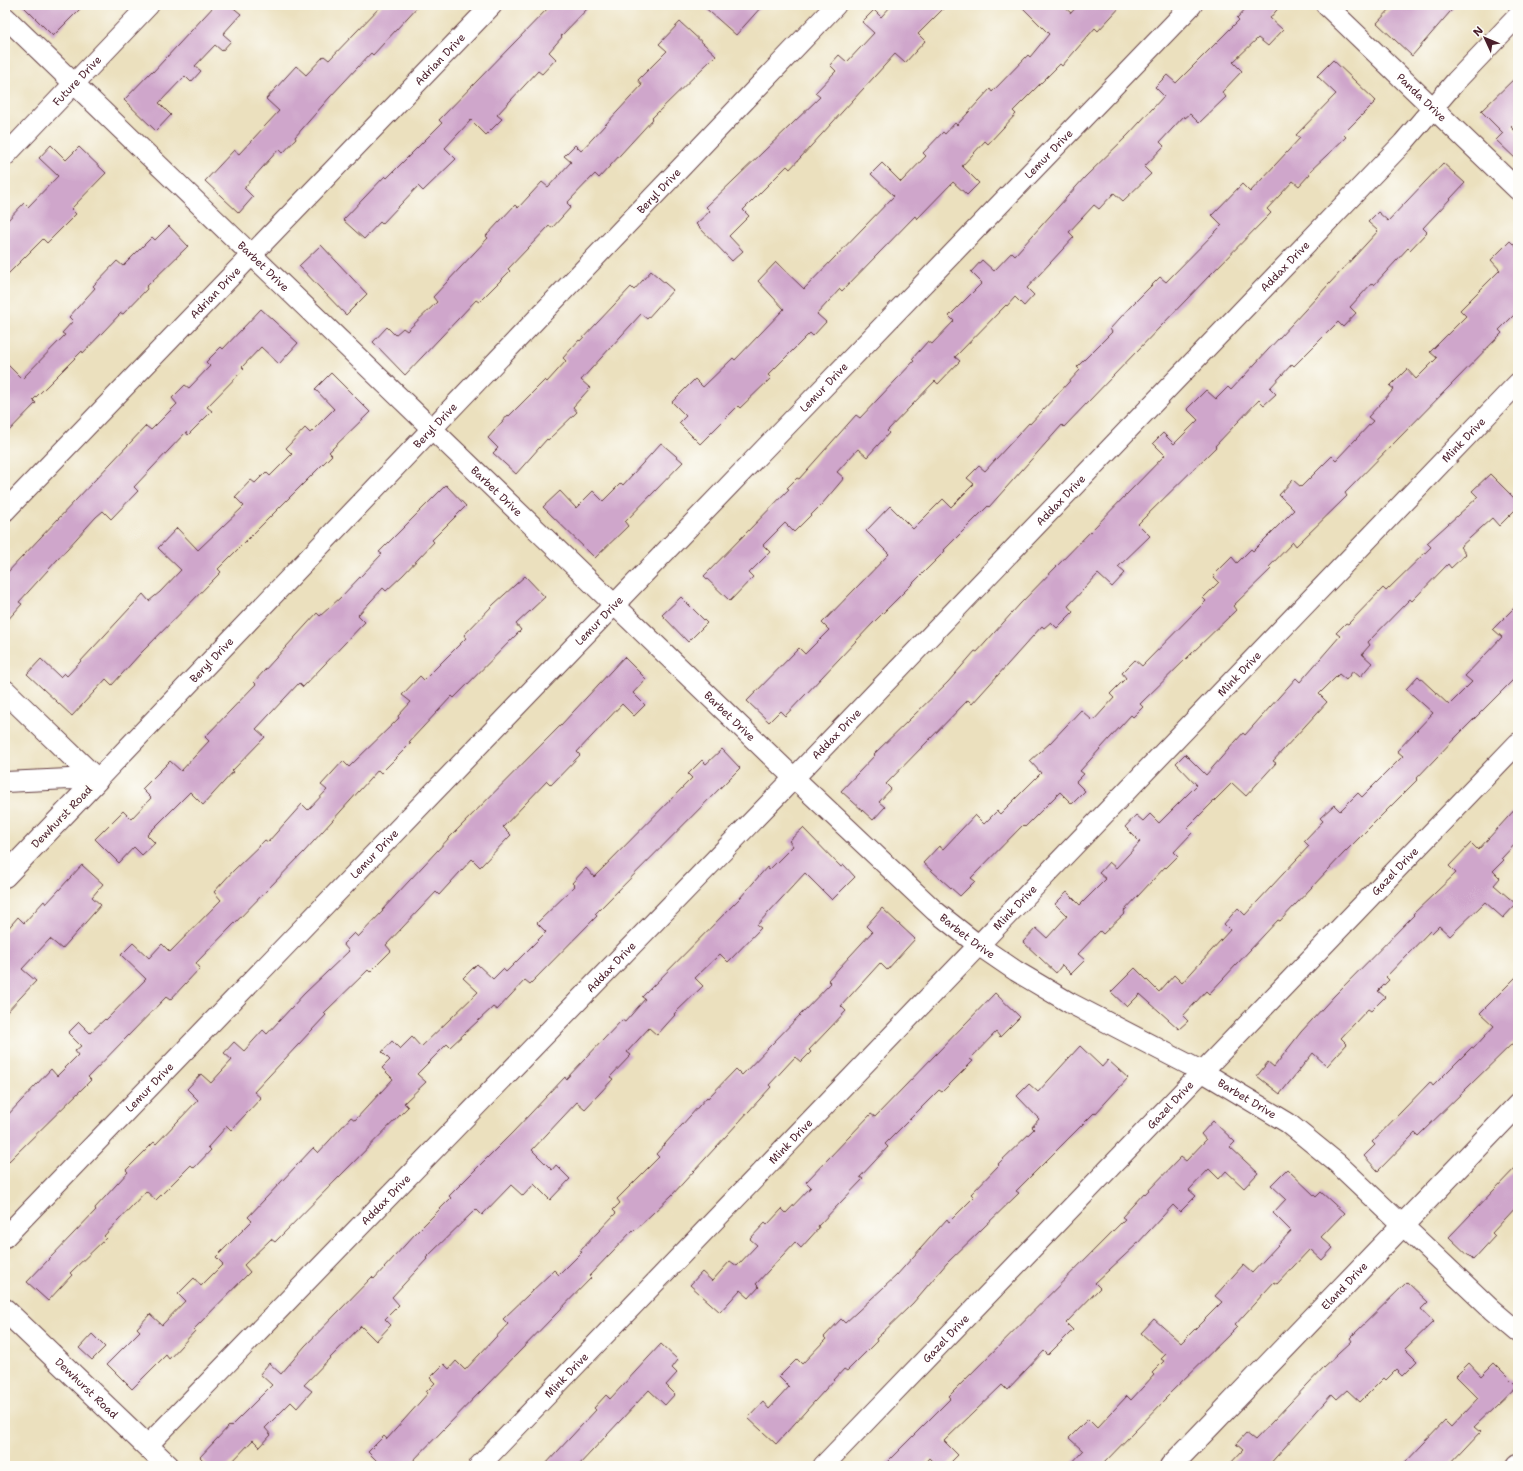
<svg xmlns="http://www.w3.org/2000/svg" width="1523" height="1471" font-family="'Shantell Sans',sans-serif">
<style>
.building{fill:#cfa6cb}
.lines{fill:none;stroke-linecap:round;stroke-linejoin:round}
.minor-casing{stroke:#623c41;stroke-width:22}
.tertiary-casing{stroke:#623c41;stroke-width:24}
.minor{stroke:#fff;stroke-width:20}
.tertiary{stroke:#fff;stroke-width:22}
.labels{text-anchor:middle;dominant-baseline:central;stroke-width:4;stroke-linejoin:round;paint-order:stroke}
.street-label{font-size:11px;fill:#4a1f2b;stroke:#fdfcf7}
</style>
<rect width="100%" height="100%" fill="#fdfcf7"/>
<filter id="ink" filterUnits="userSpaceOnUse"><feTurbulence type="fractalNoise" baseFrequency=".025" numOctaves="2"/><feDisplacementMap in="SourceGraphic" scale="8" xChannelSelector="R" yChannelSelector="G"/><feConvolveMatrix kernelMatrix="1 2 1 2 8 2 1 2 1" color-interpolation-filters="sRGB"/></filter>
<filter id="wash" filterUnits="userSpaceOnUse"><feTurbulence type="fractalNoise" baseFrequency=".012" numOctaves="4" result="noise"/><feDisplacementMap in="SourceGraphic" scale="16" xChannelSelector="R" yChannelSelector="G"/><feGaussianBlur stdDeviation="0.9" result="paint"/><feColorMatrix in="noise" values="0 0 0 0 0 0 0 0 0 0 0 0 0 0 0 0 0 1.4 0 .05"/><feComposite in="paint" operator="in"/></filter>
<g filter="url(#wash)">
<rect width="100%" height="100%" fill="#ebe0be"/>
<g id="blocks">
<path class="building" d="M22 5H84L53 36Z
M215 5H230L241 14 223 34 231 41 222 51 215 45 195 66 201 71 191 82 185 76 159 103 171 115 156 131 124 100 152 71 153 72Z
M382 5H419L373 55 371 53 330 97 295 137 296 139 283 153 279 149 244 188 253 197 239 213 205 181 234 150 239 154 279 111 266 99 296 66 306 75 324 56 329 60Z
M551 5H591L561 36 562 37 549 52 556 59 542 74 538 71 497 115 502 119 486 135 471 120 445 148 456 159 423 191 418 186 382 224 380 222 364 239 343 220 385 176 387 178 442 123 439 120Z
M702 5H763L736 35Z
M892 5H947L918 34 925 41 905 63 895 54 790 169 787 166 743 210 749 216 729 236 743 251 732 261 696 224 710 211 706 207 820 97 815 93 836 71 830 65 839 55 847 62 874 33 862 22 874 10 881 17Z
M1020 5H1062L1071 13 1078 5H1122L1098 31 1095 28 1062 66 1060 64 1013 111 1016 114 988 144 985 141 962 166 979 183 967 195 953 182 917 219 915 216 842 291 840 289 817 314 826 322 813 336 810 333 768 375 771 378 740 408 738 406 700 444 679 423 686 416 672 402 695 379 703 387 733 358 735 360 784 309 758 281 776 262 804 289 894 196 871 174 882 163 901 182 926 156 923 153 943 132 945 134 955 123 957 125 990 89 992 92 1028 55 1030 57 1049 34Z
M1249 5H1281L1270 18 1283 30 1268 46 1258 38 1233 62 1242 71 1222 92 1226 97 1199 123 1190 114 1185 118 1184 116 1160 142 1164 146 1144 167 1151 174 1123 201 1114 193 1099 209 1094 205 1069 232 1074 237 1027 288 1034 295 1024 306 1015 297 1007 306 1006 305 955 357 960 361 938 384 935 381 887 431 889 433 867 457 858 449 837 472 844 478 822 504 794 532 785 523 763 545 770 552 749 573 753 577 730 601 704 576 789 489 787 488 797 478 799 479 856 415 860 418 914 361 912 359 928 341 932 344 954 321 949 316 982 283 971 272 982 260 994 271 1012 252 1015 255 1085 177 1128 135 1164 96 1155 87 1167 75 1176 83 1239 20 1237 18Z
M1394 5H1456L1412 56 1377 23Z
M680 22 716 55 652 118 653 119 599 178 595 174 567 203 571 207 552 228 549 226 508 269 510 271 479 302 476 300 405 375 373 342 387 327 395 335 403 328 407 331 437 302 433 297 488 238 486 236 515 205 518 208 542 182 548 187 571 162 564 156 575 145 581 151 642 85 638 80 667 51 659 44Z
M1333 60 1376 101 1343 134 1346 137 1308 173 1310 174 1299 186 1293 181 1267 209 1271 213 1210 275 1064 427 1062 425 989 507 988 506 944 550 945 551 873 623 805 695 785 716 780 711 769 722 747 701 799 648 805 654 829 630 822 623 889 554 866 531 890 506 913 529 943 499 951 507 974 484 967 478 979 466 985 471 1029 423 1030 424 1080 370 1077 367 1112 332 1110 329 1130 307 1160 277 1166 282 1222 225 1212 215 1242 184 1250 192 1300 138 1296 135 1336 94 1317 76Z
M1518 75V120L1511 127 1518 134V161L1496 140 1503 133 1481 111Z
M51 145 66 160 79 147 106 173 71 209 76 214 47 243 43 239 5 277V223L24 203 28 207 58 176 39 158Z
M1443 163 1465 183 1423 228 1427 232 1410 250 1408 248 1374 285 1372 283 1350 307 1356 313 1343 327 1338 322 1294 366 1292 364 1270 388 1276 394 1264 405 1259 400 1215 446 1216 447 1138 524 1150 536 1118 567 1125 573 1112 587 1098 574 1068 606 1073 612 1057 628 1051 622 1044 628 1042 626 972 704 968 700 886 784 891 789 879 802 885 807 873 820 841 791 875 755 874 754 948 682 975 651 977 652 1020 604 1165 455 1153 443 1163 433 1174 444 1198 420 1187 409 1206 390 1216 399 1228 387 1231 390 1378 231 1368 222 1378 212 1388 221Z
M169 226 188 246 146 287 147 289 123 314 121 313 83 353 82 351 33 400 36 403 5 435V362L22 379 65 335 62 333 73 321 69 317 95 288 93 286 117 261 123 266 152 237 155 240Z
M1510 241 1518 249V311L1499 330 1502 333 1345 493 1347 496 1296 546 1293 542 1269 567 1271 569 1233 606 1236 610 1140 704 1143 707 1133 717 1131 715 1080 771 1084 774 1076 782 1085 791 1072 804 1060 792 1025 827 1023 825 971 878 975 881 960 896 923 863 939 846 943 849 975 815 984 824 997 811 1000 814 1041 773 1030 761 1050 743 1081 710 1093 721 1114 698 1110 694 1126 678 1122 673 1135 660 1142 666 1206 601 1203 598 1219 582 1213 576 1232 557 1237 563 1251 549 1253 551 1294 510 1279 495 1293 480 1301 487 1332 456 1336 460 1373 421 1368 417 1394 389 1390 386 1407 369 1416 379 1437 358 1430 352 1466 316 1460 310 1500 270 1491 260Z
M321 245 367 294 346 315 299 266Z
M651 271 673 290 647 319 641 314 581 380 590 388 573 407 577 412 548 440 547 439 516 474 493 453 498 448 488 438 508 415 509 416 545 380 547 382 566 361 563 358 579 340 580 341 631 287 634 290Z
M261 309 298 343 279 364 261 347 242 367 244 369 207 407 212 411 188 435 186 432 134 487 138 491 111 519 103 511 96 517 19 602 22 604 5 623V575L146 426 151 430 177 404 172 398 185 385 189 388 210 366 206 362 221 347 223 349Z
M331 373 370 412 329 452 332 455 218 569 221 572 140 654 112 685 106 679 72 716 27 674 41 659 60 677 64 673 67 676 143 594 149 601 160 592 181 570 158 548 177 528 198 550 244 506 235 497 251 480 255 483 266 472 270 476 292 454 286 448 305 428 310 433 334 409 315 389Z
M661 443 683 462 625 522 628 526 595 558 543 507 560 491 576 508 593 491 603 501 621 483 623 485Z
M1490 474 1518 502V507L1499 526 1492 518 1460 547 1466 554 1451 568 1448 564 1412 601 1410 599 1368 642 1370 645 1362 654 1372 663 1360 677 1353 671 1346 680 1339 674 1319 694 1327 702 1273 761 1276 763 1246 796 1232 783 1187 828 1192 833 1174 852 1178 856 1166 868 1165 867 1124 911 1125 913 1103 934 1100 931 1078 954 1085 960 1071 974 1062 965 1056 973 1023 942 1036 928 1047 938 1067 916 1055 904 1067 892 1080 905 1106 879 1099 873 1109 862 1116 868 1140 842 1125 827 1136 815 1143 821 1150 814 1159 823 1197 785 1176 763 1185 754 1206 775 1243 733 1245 735 1296 678 1300 682 1340 636 1336 633 1346 623 1348 624 1383 588 1386 591 1431 547 1427 543 1478 497 1472 491Z
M446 485 466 506 432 540 434 542 403 575 386 591 383 588 358 615 365 622 303 687 299 683 256 729 265 737 232 771 233 772 203 805 190 792 147 835 155 843 142 855 134 847 119 863 95 839 123 811 131 819 151 798 142 789 170 761 181 771 209 741 205 737 256 684 254 682 317 613 320 616 340 598 382 554 379 552Z
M525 576 545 597 516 624 521 630 454 698 452 696 409 742 411 743 381 773 378 770 304 852 196 963 200 968 170 1000 166 997 88 1077 91 1080 5 1165V1118L51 1069 57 1076 78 1055 75 1051 81 1046 68 1033 79 1022 90 1033 105 1019 106 1020 146 979 121 955 133 943 149 958 162 944 170 952 221 900 214 892 233 871 265 840 268 842 302 804 308 810 327 790 321 785 343 761 349 767 399 718 398 716 411 702 402 695 420 676 424 680 466 638 464 635 494 604Z
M681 597 707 623 688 642 662 615Z
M1518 604V675L1456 737 1416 779 1417 780 1343 854 1280 921 1278 920 1209 994 1206 991 1183 1016 1188 1021 1179 1029 1140 994 1127 1007 1111 992 1135 968 1159 992 1174 975 1182 983 1230 930 1224 924 1238 908 1245 915 1309 846 1304 841 1323 821 1320 818 1334 805 1340 811 1358 793 1362 797 1403 756 1397 751 1433 713 1406 689 1418 676 1449 705 1472 682 1465 676 1502 637 1493 629Z
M624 657 646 679 633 693 645 705 634 716 622 704 577 752 580 755 551 785 547 781 503 827 511 835 480 867 472 859 439 895 436 892 386 945 391 951 370 972 368 970 324 1013 326 1015 254 1092 261 1098 231 1130 227 1126 208 1147 211 1150 194 1168 191 1165 156 1200 146 1191 104 1236 106 1238 70 1273 72 1275 48 1301 27 1282 96 1210 95 1208 128 1172 126 1170 154 1142 156 1144 198 1100 187 1089 201 1074 211 1083 232 1060 224 1053 234 1042 244 1051 263 1030 267 1034 304 994 349 951 343 944 354 933 358 937 383 911 382 910 450 837 561 725Z
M722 749 740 768 595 914 597 916 530 984 525 980 497 1010 493 1007 450 1047 447 1044 417 1074 426 1082 404 1103 408 1107 275 1242 271 1239 244 1265 250 1272 193 1330 195 1331 169 1359 166 1355 132 1389 107 1364 140 1331 137 1328 150 1314 162 1325 185 1301 178 1294 194 1278 201 1286 223 1264 216 1257 252 1221 248 1217 313 1148 318 1153 351 1117 355 1120 393 1079 382 1068 390 1060 382 1052 392 1041 400 1049 412 1037 421 1047 478 992 463 978 477 964 493 979 503 969 506 972 546 932 537 923 575 886 572 883 586 868 594 877 692 778 688 774 702 760 706 764Z
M1518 806V841L1502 858 1504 860 1493 871 1500 878 1494 885 1516 904 1503 918 1485 902 1450 936 1439 926 1432 933 1430 931 1386 977 1389 980 1378 991 1385 997 1371 1011 1368 1009 1341 1038 1347 1044 1327 1066 1313 1053 1280 1094 1257 1076 1268 1062 1274 1067 1301 1032 1334 996 1414 915 1413 914 1456 873 1449 866 1471 843 1478 850Z
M803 828 841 867 844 865 855 877 832 900 805 873 757 925 761 928 728 962 720 954 695 978 703 986 674 1014 675 1015 657 1035 649 1028 627 1052 631 1055 610 1077 613 1079 585 1109 577 1102 532 1150 552 1170 556 1165 570 1179 550 1200 534 1184 523 1196 511 1185 482 1215 476 1209 426 1258 427 1259 392 1297 399 1305 385 1319 391 1325 376 1341 361 1326 304 1385 312 1391 297 1408 291 1402 265 1428 271 1435 260 1447 253 1440 228 1466H209L200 1457 229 1426 230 1427 272 1385 260 1374 269 1363 281 1374 305 1346 372 1277 374 1279 415 1234 451 1198 449 1196 513 1132 565 1077 566 1079 622 1020 625 1022 645 999 642 997 740 898 767 867 769 870 793 846 789 841Z
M82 865 103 884 92 897 101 905 62 949 50 939 22 969 36 981 5 1014V932L18 917 24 923 44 901 46 904Z
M882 908 915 939 887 970 880 963 841 1006 846 1011 809 1050 811 1052 801 1062 795 1057 769 1085 771 1087 672 1195 634 1231 633 1230 589 1276 591 1278 408 1466H382L368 1452 384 1436 387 1439 428 1393 426 1392 435 1383 430 1378 444 1364 449 1369 456 1361 465 1370 508 1324 503 1319 554 1270 559 1275 582 1252 580 1251 616 1213 613 1210 620 1203 617 1199 659 1157 656 1154 707 1097 708 1098 736 1069 742 1075 831 983 828 980 872 932 866 926Z
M1518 975V1038L1418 1136 1415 1133 1378 1171 1364 1156 1375 1145 1372 1142 1430 1082 1433 1086 1472 1047 1474 1048 1494 1026 1480 1013Z
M995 993 1020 1017 1000 1037 996 1032 970 1059 973 1061 942 1092 939 1090 885 1144 888 1147 860 1177 863 1179 818 1226 819 1228 801 1248 795 1242 756 1284 759 1287 749 1298 740 1290 720 1312 690 1285 702 1272 712 1281 730 1261 737 1266 757 1245 750 1239 765 1223 767 1225 782 1209 786 1213 811 1187 806 1182 871 1114 875 1117Z
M1080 1046 1102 1067 1108 1060 1128 1078 1095 1114 1094 1113 1016 1191 1019 1193 947 1263 913 1303 876 1339 877 1341 847 1371 844 1369 776 1444 748 1418 763 1402 769 1409 789 1387 779 1377 797 1359 802 1364 826 1339 824 1337 841 1319 845 1323 896 1276 947 1219 949 1222 974 1197 971 1194 999 1165 998 1164 1034 1129 1032 1127 1039 1119 1017 1096 1029 1084 1038 1092Z
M1213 1121 1235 1142 1230 1147 1258 1173 1244 1188 1226 1171 1219 1179 1209 1169 1189 1190 1196 1196 1180 1212 1173 1205 1137 1244 1095 1283 1100 1288 1066 1323 1073 1330 1048 1355 1044 1351 1007 1390 1002 1385 944 1441 958 1455 947 1466H937L929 1458 922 1466H883L951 1398 949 1396 1125 1219 1122 1217 1144 1193 1145 1194 1181 1157 1186 1161 1206 1140 1201 1134Z
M1518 1165V1205L1492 1233 1495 1236 1473 1260 1449 1237Z
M1287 1169 1316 1197 1321 1192 1344 1213 1321 1237 1333 1248 1322 1260 1310 1249 1277 1284 1274 1282 1235 1325 1237 1327 1165 1398 1166 1399 1101 1466H1069L1083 1451 1069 1438 1088 1419 1097 1428 1127 1396 1131 1400 1154 1375 1152 1373 1164 1361 1161 1359 1165 1355 1141 1333 1154 1319 1181 1343 1222 1302 1215 1296 1243 1265 1252 1273 1291 1231 1273 1213 1286 1199 1271 1185Z
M1407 1282 1428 1302 1421 1309 1433 1322 1405 1349 1417 1361 1402 1376 1396 1370 1386 1380 1384 1378 1360 1402 1347 1390 1337 1399 1332 1394 1268 1466H1228L1243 1450 1236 1444 1246 1433 1255 1440 1324 1367 1352 1341 1350 1338Z
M92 1334 105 1347 92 1360 79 1348Z
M661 1344 678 1360 672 1368 677 1373 666 1385 675 1394 665 1405 649 1390 578 1466H544L596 1410 594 1408 606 1395 610 1399Z
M1469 1363 1481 1376 1494 1363 1517 1386 1474 1427 1480 1432 1448 1466H1402L1445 1421 1451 1427 1478 1398 1456 1376Z"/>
</g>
</g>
<g filter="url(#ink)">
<use href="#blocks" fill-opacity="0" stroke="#623c41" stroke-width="1"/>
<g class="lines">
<g class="minor-casing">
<g id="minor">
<path id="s1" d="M1326 5 1518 190"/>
<path id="s2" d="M5 17 794 778 935 911 978 945 1016 971 1070 1003 1203 1072 1288 1123 1337 1163 1492 1310 1518 1332"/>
<path id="s3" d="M5 156 149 5"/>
<path id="s4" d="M5 511 492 5"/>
<path id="s5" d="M5 782 69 779 97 780 836 5"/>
<path id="s6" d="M5 1237 1192 5"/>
<path id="s7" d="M147 1446 794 778 1403 143 1456 81 1518 16"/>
<path id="s8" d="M479 1466 1518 383"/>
<path id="s9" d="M823 1466 1518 743"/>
<path d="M1517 1466 1518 1465"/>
</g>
</g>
<g class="tertiary-casing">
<g id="tertiary">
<path d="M5 691 97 780 5 876"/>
<path id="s10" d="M5 1310 168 1466"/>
<path id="s11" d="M1171 1466 1518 1105"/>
</g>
</g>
<use href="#minor" class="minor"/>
<use href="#tertiary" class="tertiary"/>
</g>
</g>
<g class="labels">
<g class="street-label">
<text stroke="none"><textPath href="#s4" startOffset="627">Adrian Drive</textPath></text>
<text stroke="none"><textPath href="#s3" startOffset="104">Future Drive</textPath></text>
<text stroke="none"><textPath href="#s1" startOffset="133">Panda Drive</textPath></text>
<text stroke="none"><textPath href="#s6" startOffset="1504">Lemur Drive</textPath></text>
<text stroke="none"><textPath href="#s5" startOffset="906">Beryl Drive</textPath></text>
<text stroke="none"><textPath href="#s7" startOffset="1639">Addax Drive</textPath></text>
<text stroke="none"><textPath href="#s2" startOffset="359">Barbet Drive</textPath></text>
<text stroke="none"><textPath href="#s4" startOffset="303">Adrian Drive</textPath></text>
<text stroke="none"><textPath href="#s6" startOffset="1180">Lemur Drive</textPath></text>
<text stroke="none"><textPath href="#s5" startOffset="582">Beryl Drive</textPath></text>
<text stroke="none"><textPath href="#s8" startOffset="1422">Mink Drive</textPath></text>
<text stroke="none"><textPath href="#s2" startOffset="683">Barbet Drive</textPath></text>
<text stroke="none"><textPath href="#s7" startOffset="1315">Addax Drive</textPath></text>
<text stroke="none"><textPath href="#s6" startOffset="856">Lemur Drive</textPath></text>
<text stroke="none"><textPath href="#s5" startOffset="258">Beryl Drive</textPath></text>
<text stroke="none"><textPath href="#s8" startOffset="1098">Mink Drive</textPath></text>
<text stroke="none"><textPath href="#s2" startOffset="1007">Barbet Drive</textPath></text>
<text stroke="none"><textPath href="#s7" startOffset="991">Addax Drive</textPath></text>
<text transform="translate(62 817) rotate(-46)">Dewhurst Road</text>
<text stroke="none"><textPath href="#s6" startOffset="532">Lemur Drive</textPath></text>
<text stroke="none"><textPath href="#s9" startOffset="825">Gazel Drive</textPath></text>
<text stroke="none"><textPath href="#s8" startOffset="774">Mink Drive</textPath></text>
<text stroke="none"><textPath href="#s2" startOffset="1331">Barbet Drive</textPath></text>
<text stroke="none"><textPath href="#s7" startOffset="667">Addax Drive</textPath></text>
<text stroke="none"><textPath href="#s6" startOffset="208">Lemur Drive</textPath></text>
<text stroke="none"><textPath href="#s2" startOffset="1655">Barbet Drive</textPath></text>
<text stroke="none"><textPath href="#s9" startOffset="501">Gazel Drive</textPath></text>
<text stroke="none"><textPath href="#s8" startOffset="450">Mink Drive</textPath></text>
<text stroke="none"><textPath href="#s7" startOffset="343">Addax Drive</textPath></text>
<text stroke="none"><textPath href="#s11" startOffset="250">Eland Drive</textPath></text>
<text stroke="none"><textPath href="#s9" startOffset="177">Gazel Drive</textPath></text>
<text stroke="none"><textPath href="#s8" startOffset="126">Mink Drive</textPath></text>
<text stroke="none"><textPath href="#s10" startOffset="113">Dewhurst Road</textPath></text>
</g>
</g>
<rect width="1523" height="1471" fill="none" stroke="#fdfcf7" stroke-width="20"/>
<g transform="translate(1485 38) rotate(314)" stroke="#fdfcf7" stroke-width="3" paint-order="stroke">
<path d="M0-3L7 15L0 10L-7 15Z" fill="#4a1f2b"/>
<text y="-6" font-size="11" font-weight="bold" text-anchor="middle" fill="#4a1f2b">N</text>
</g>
</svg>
